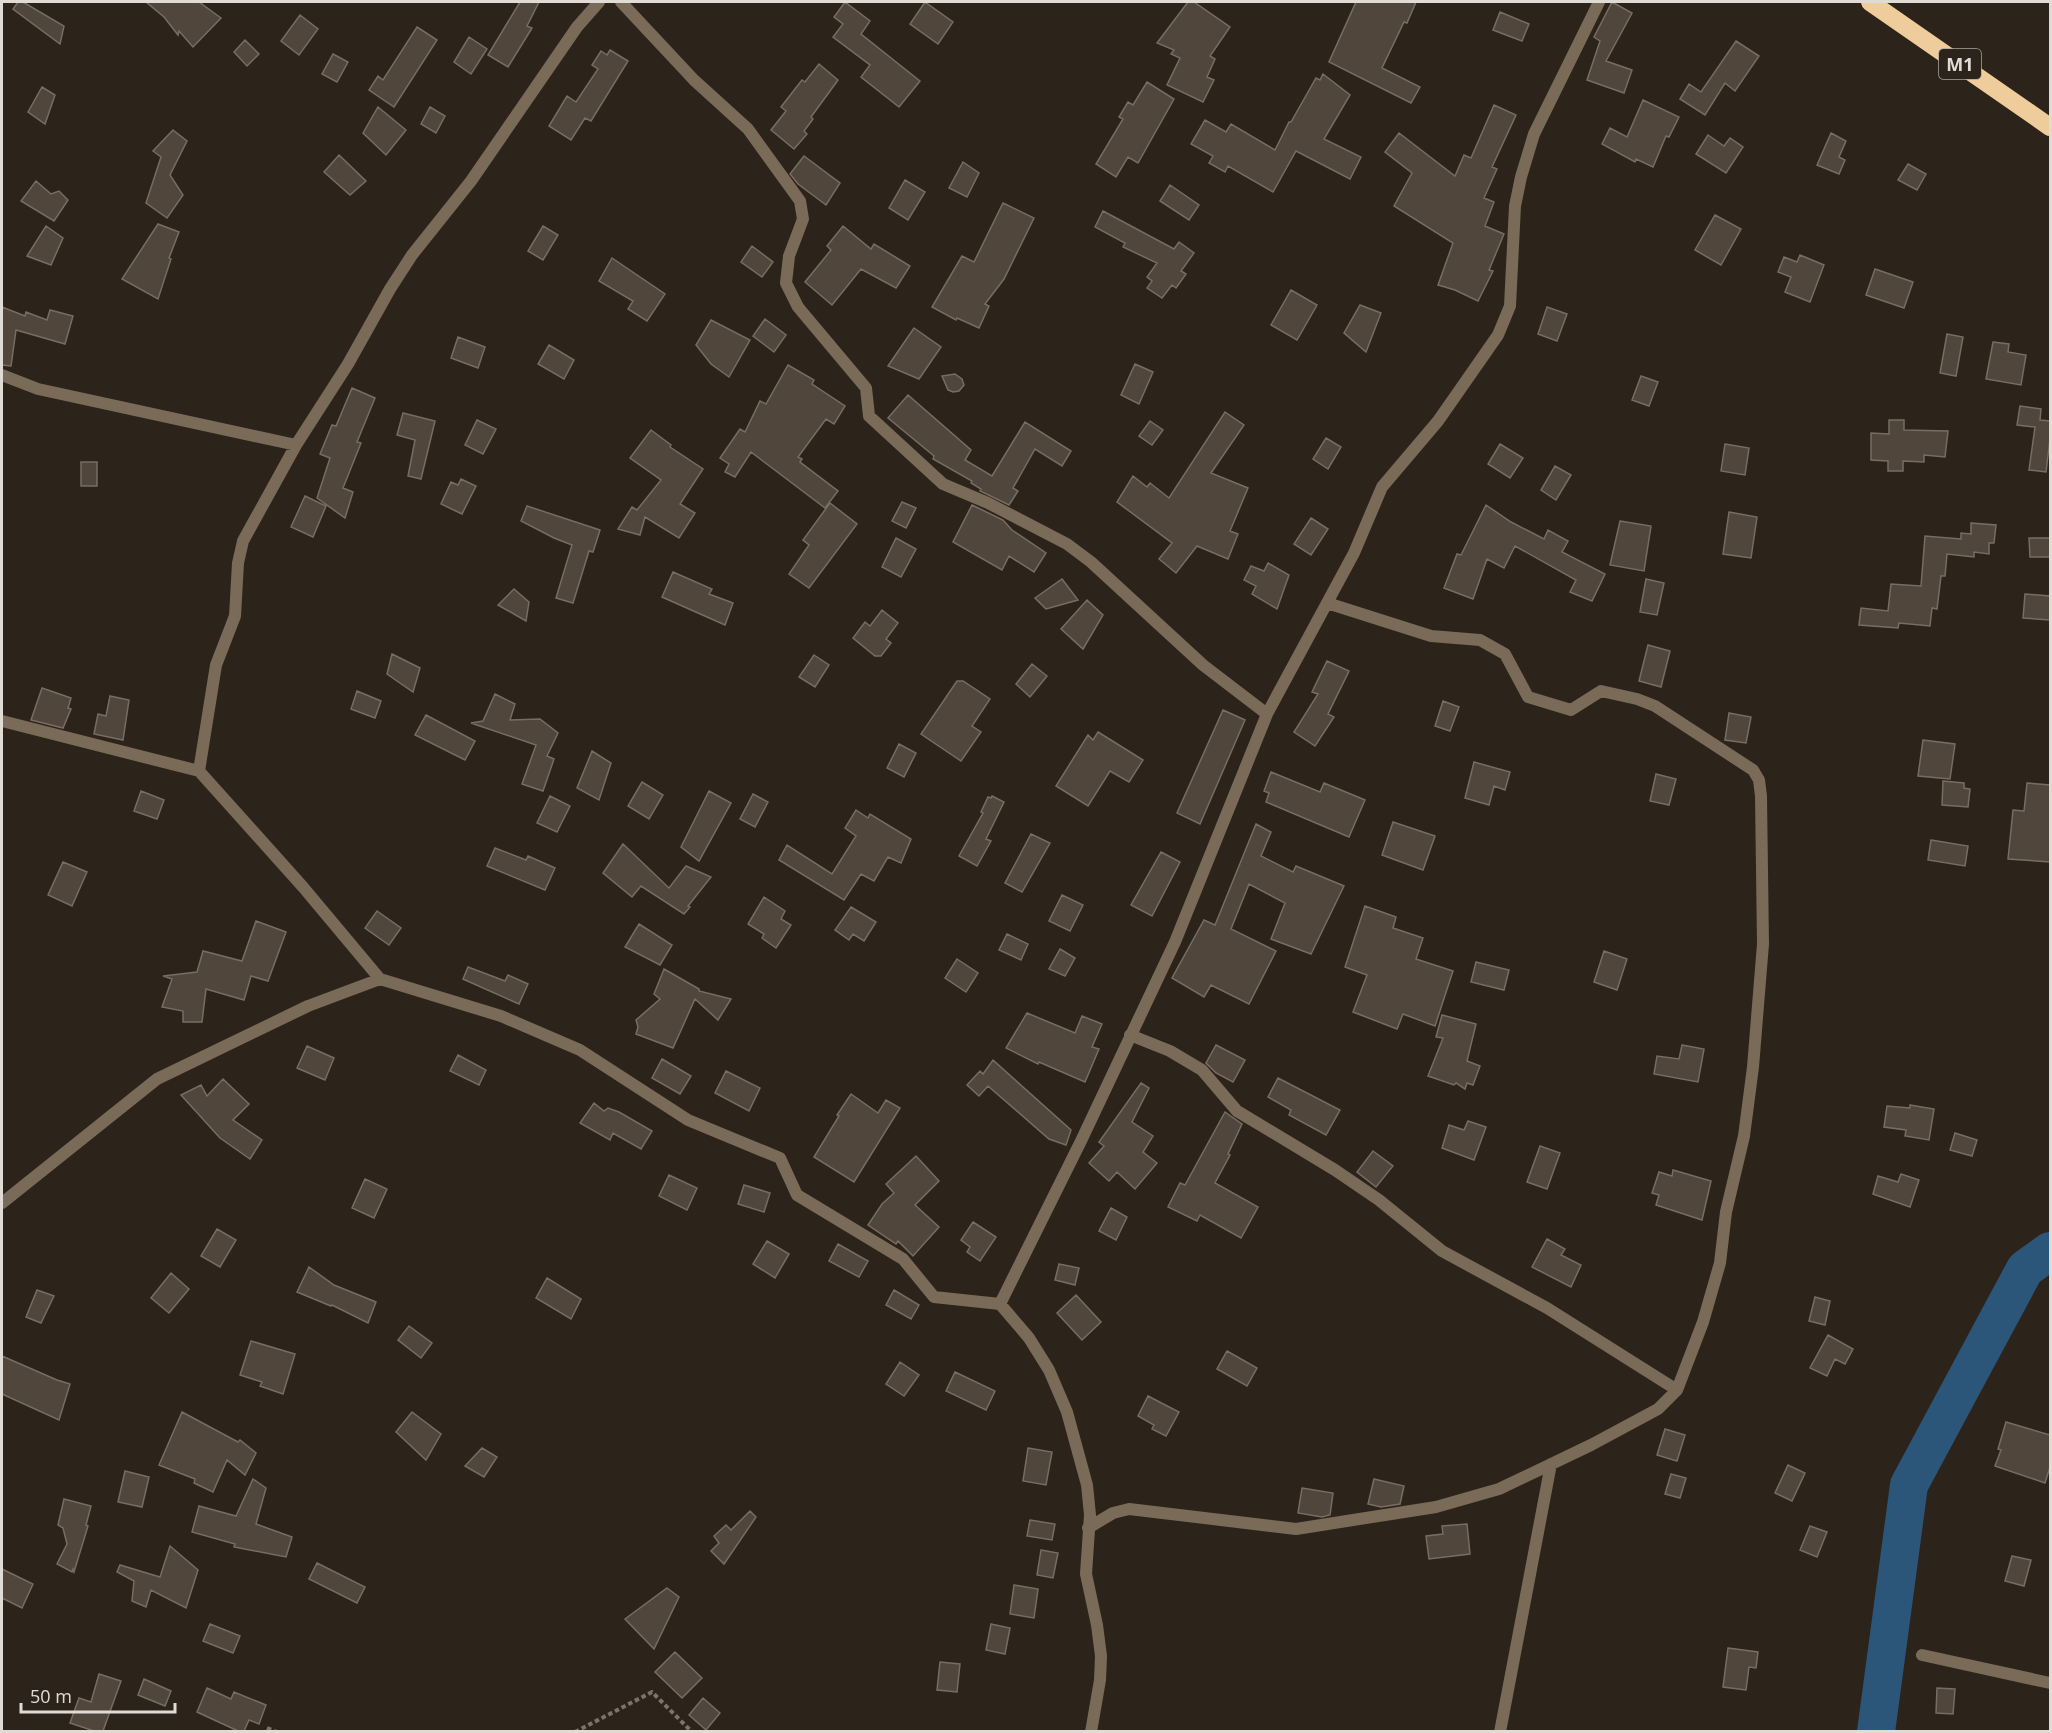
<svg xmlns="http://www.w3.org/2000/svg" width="2052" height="1733" font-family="'Open Sans',sans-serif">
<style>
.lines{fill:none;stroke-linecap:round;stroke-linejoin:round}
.river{stroke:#2b5679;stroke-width:38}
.building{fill:#50463c;stroke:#786d62;stroke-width:1.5}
.path{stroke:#7b736c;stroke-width:4;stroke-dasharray:4.5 3;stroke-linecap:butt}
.street{stroke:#796b57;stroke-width:12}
.highway{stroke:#efcc9b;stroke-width:18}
.labels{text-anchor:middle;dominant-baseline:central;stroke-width:5;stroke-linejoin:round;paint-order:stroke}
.shield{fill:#2c231a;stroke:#aba49d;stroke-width:1.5}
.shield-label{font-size:18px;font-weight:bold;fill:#e1dbd5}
</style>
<rect width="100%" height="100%" fill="#2c231a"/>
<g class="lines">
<path class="river" d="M1876 1732 1909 1485 2025 1269 2050 1251"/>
</g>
<path class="building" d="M18 2H23L64 26 60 44 13 9Z
M146 2H199L221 18 193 47 179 31 178 35 164 17Z
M520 2H539L527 26 532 28 508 67 488 55Z
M845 2 870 21 861 34 920 81 899 107 861 77 870 65 833 37 843 24 834 17Z
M925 2 953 22 938 44 910 24Z
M1188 2H1194L1230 27 1210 56 1215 59 1207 77 1214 80 1203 102 1167 85 1180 58 1171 54 1174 50 1157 43Z
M1356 2H1416L1407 23 1404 22 1382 68 1420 87 1411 103 1329 62Z
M1612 2 1632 13 1606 61 1632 70 1624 93 1587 80 1600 41 1594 37Z
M1500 12 1529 24 1522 41 1493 30Z
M300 15 318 29 299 55 281 41Z
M417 27 437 40 394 107 369 90 378 76 383 80Z
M469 37 487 49 471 74 454 62Z
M245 40 259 54 247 66 234 52Z
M1736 41 1759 56 1735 91 1725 83 1705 115 1680 99 1689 84 1701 92Z
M610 50 628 61 591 121 585 118 571 140 549 126 567 96 576 102 598 69 592 65 601 51 607 55Z
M333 54 348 62 337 82 322 74Z
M819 64 838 80 811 117 813 119 804 131 807 134 794 149 771 130 786 111 781 107 802 80 805 82Z
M1323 74 1350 95 1324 139 1361 157 1350 179 1296 151 1273 192 1228 166 1225 172 1209 163 1213 156 1191 144 1205 120 1226 132 1231 124 1275 150 1289 122H1291L1316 78 1320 80Z
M1147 82 1174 99 1138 163 1128 157 1116 177 1096 164 1123 119 1119 117 1128 102 1133 105Z
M42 87 55 95 45 124 28 112Z
M1643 100 1679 117 1669 137 1666 136 1653 167 1636 159 1635 162 1602 144 1610 128 1627 137Z
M1494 105 1516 115 1492 167 1497 169 1484 198 1494 202 1485 226 1504 234 1489 270 1493 271 1478 301 1455 290 1438 285 1453 243 1394 206 1412 173 1385 152 1399 133 1455 176 1464 155 1471 158Z
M378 107 406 130 386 155 363 133Z
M430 107 445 116 436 133 421 124Z
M173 130 187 141 170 175 183 195 167 218 146 203 161 157 153 151Z
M1831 133 1846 141 1839 157 1845 160 1839 174 1817 165Z
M1708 135 1724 146 1730 138 1743 147 1726 173 1696 154Z
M339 155 366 181 350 195 324 172Z
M804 156 840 183 826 205 798 184 790 174Z
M963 162 979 173 967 197 949 188Z
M1908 164 1926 174 1917 190 1898 180Z
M905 180 925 192 908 220 889 208Z
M36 181 51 194 59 191 68 200 54 221 21 201Z
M1170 185 1199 205 1189 220 1160 201Z
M1003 203 1034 218 1004 279 985 304 989 306 979 328 957 318 956 320 932 307 962 256 974 262Z
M1103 211 1174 249 1179 242 1194 253 1181 271 1186 274 1176 288 1172 285 1162 298 1147 288 1152 281 1147 277 1157 263 1123 247 1125 243 1095 227Z
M1715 215 1741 229 1721 265 1695 250Z
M158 224 179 232 169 258 171 259 158 299 122 279Z
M46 226 63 238 51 265 27 256Z
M543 226 558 235 543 260 528 251Z
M843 226 871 249 874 244 910 266 896 288 861 269 832 305 805 282 831 250 827 246Z
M752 246 773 262 762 277 741 262Z
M1800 255 1824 265 1810 302 1785 292 1791 277 1778 272 1784 257 1797 262Z
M612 258 665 294 647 321 628 309 633 301 599 281Z
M1875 269 1913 282 1904 308 1866 295Z
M1291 290 1317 305 1297 340 1271 325Z
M1360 305 1381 313 1366 352 1344 333Z
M2 307 25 316 26 312 47 320 50 310 73 316 65 344 16 330 11 366 2 365Z
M1547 307 1567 314 1557 341 1538 334Z
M765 319 786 335 774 352 753 336Z
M711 320 750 340 729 377 711 364 696 345Z
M914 328 941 347 919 379 888 366Z
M1947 334 1963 337 1956 376 1940 373Z
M458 337 485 347 478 368 451 358Z
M1993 342 2009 344 2008 352 2026 355 2021 385 1986 379Z
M549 345 574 360 564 379 538 364Z
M1135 364 1153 372 1139 404 1121 395Z
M788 365 814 380 812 384 845 406 834 424 826 419 798 457 802 459 800 462 838 491 825 508 751 452 735 477 725 472 729 464 720 458 740 429 745 432 760 401 766 404Z
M955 374 962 379 964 385 959 391 953 392 948 390 942 376Z
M1641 376 1658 382 1649 406 1632 400Z
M352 388 375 398 357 442 361 443 343 488 353 492 345 518 317 498 330 458 320 454 332 425 336 426Z
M908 395 971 450 965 460 992 476 1025 422 1071 451 1062 466 1035 449 1013 488 1018 491 1009 505 980 491 981 489 971 483 972 481 933 459 934 456 888 418Z
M2020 406 2041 409 2040 420 2050 421V439L2046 472 2029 470 2035 427 2017 425Z
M1225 412 1244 425 1211 473 1248 488 1230 531 1238 534 1228 559 1197 546 1176 573 1159 559 1172 543 1117 502 1133 476 1147 487 1150 483 1169 498Z
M403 413 435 421 421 479 408 476 415 440 397 435Z
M477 420 496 429 483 454 465 445Z
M1889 420H1904V430L1948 431 1945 457 1924 455V462L1903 461V471H1888V461L1871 460V433L1889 434Z
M1150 421 1163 430 1152 445 1139 436Z
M651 430 671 445 670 447 703 469 680 504 695 513 679 538 645 517 640 535 618 529 632 507 637 510 661 480 630 458Z
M1326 438 1341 447 1328 469 1313 459Z
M1500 444 1523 458 1510 478 1488 464Z
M1725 444 1749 448 1745 475 1721 471Z
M81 462H97V486H81Z
M1555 466 1571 475 1556 500 1541 490Z
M461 479 476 486 462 514 441 504 451 482 458 485Z
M305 496 326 506 313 537 291 527Z
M902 502 916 508 906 528 892 521Z
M830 503 857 524 809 588 789 574 809 545 803 540Z
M972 505 1003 520 1012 530 1046 553 1034 572 1009 556 1002 570 953 542Z
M1486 505 1511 522 1544 539 1548 530 1568 541 1562 552 1605 574 1592 601 1570 592 1576 580 1515 546 1504 568 1487 559 1473 599 1444 588 1457 554 1461 555Z
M527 506 600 530 593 552 589 551 573 603 556 598 572 545 554 538 521 521Z
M1729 512 1757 517 1751 558 1723 554Z
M1311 518 1328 529 1311 555 1294 544Z
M1620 521 1651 526 1644 571 1610 565Z
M1971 523 1996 525 1994 543H1989V554L1974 552V557L1947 554 1945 576H1941L1937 609 1932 608 1930 626 1899 623 1898 628 1859 625 1861 608 1888 611 1891 584 1921 586 1925 536 1961 539V533L1971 534Z
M896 538 916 549 901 577 882 567Z
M2029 538H2050V557H2030Z
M1268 563 1289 575 1277 609 1252 594 1256 586 1244 580 1251 566 1264 571Z
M673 572 712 589 709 594 733 603 725 625 662 597Z
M1062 579 1078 600 1046 609 1035 598Z
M1646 579 1664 583 1657 615 1640 612Z
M514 589 529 602 526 621 498 605Z
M2025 594 2050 596V620L2023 618Z
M1087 600 1103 615 1083 649 1061 629Z
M882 610 898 623 886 639 891 643 881 656H875L853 638 865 622 870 626Z
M1648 645 1670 651 1661 687 1639 681Z
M392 654 420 668 413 692 387 674Z
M814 655 829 665 815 687 799 677Z
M1327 661 1349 671 1328 714 1334 717 1315 746 1294 732 1318 694 1312 692Z
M1032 664 1047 676 1030 697 1016 684Z
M957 681H963L990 699 972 726 981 732 961 761 921 734Z
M42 688 71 698 68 708 71 709 63 728 31 720Z
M357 691 381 701 375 718 351 709Z
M495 694 515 704 510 720 540 719 558 733 547 756 554 759 543 791 522 784 536 745 471 723 483 721Z
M110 696 129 700 123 740 94 734 98 714 106 716Z
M1443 701 1459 707 1450 731 1435 726Z
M1223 710 1245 720 1200 824 1177 813Z
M1729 713 1751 717 1746 743 1725 740Z
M426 715 475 741 465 760 415 735Z
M1098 732 1143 760 1129 782 1110 771 1088 806 1056 786 1088 735 1093 740Z
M1923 740 1955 744 1950 779 1918 776Z
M899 744 916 753 904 777 887 768Z
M592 751 611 763 599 800 577 788Z
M1474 762 1510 772 1505 790 1494 786 1489 805 1465 798Z
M1271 772 1320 792 1324 783 1365 800 1349 837 1266 802 1269 793 1264 791Z
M1656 774 1676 779 1669 805 1650 801Z
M1943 781 1964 783V788L1970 789 1968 807 1942 805Z
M642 782 663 795 649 819 628 806Z
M2027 783 2050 785V862L2008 859 2013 810 2024 811Z
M141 791 164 800 157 819 134 811Z
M709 791 731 803 699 861 681 847Z
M753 794 768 802 755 827 740 819Z
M550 796 570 806 557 832 537 823Z
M992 796 1004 802 986 839 991 841 977 866 959 856 983 813 981 812 988 797 991 798Z
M856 810 868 818 870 814 911 839 901 863 888 857 874 881 861 874 844 900 779 860 787 845 832 874 856 836 845 828Z
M1393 822 1435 836 1423 870 1382 855Z
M1256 824 1271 832 1261 856 1293 872 1296 866 1344 886 1311 954 1271 939 1285 903 1249 884 1231 929 1276 951 1249 1004 1211 985 1204 997 1172 978 1204 920 1215 925Z
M1031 834 1050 843 1022 892 1005 883Z
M1931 840 1968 846 1965 866 1928 860Z
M623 844 669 888 686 866 711 877 688 906 690 907 684 914 641 886 632 897 603 873Z
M495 848 526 860 528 856 555 868 545 890 487 866Z
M1161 852 1180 862 1152 916 1131 905Z
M63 862 87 872 72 906 48 895Z
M1062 895 1083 905 1070 931 1049 921Z
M764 897 785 911 781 919 791 925 776 948 762 938 764 934 748 924Z
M1365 906 1396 917 1393 928 1423 938 1416 959 1453 971 1435 1026 1403 1014 1397 1029 1353 1012 1367 975 1345 967Z
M851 907 876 922 864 941 853 934 849 940 835 930Z
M377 911 401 928 389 945 365 928Z
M256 921 286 932 268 981 251 976 244 1000 206 989 202 1022H183V1011L162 1007 172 979 163 976 197 972 203 951 242 961Z
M639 924 672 945 660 965 625 947Z
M1007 934 1028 944 1021 960 999 950Z
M1060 949 1075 958 1065 976 1049 969Z
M1604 951 1627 959 1617 990 1594 982Z
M957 959 978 973 966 992 945 978Z
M1476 962 1509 970 1504 990 1471 982Z
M468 967 505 981 508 975 528 984 519 1004 463 979Z
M664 969 699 989V991L731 999 718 1020 695 999 673 1048 636 1034 638 1027 636 1020 660 999 654 994Z
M1027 1013 1075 1033 1082 1016 1102 1024 1092 1047 1099 1049 1085 1082 1039 1062 1038 1064 1006 1048Z
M1442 1015 1476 1024 1467 1061 1480 1066 1473 1085 1467 1083 1465 1089 1456 1083 1454 1085 1428 1076 1443 1038 1436 1037Z
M1216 1045 1245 1060 1233 1082 1216 1073 1206 1063Z
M1682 1045 1704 1049 1698 1082 1654 1074 1657 1056 1679 1059Z
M307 1046 334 1058 325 1080 297 1068Z
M458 1055 486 1070 479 1085 450 1071Z
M662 1059 691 1076 680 1094 652 1078Z
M993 1060 1071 1130 1066 1145 1049 1139 988 1086 979 1096 967 1085 980 1071 983 1074Z
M726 1071 760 1088 749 1111 715 1093Z
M1278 1078 1340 1110 1326 1135 1289 1115 1291 1110 1268 1097Z
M223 1079 249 1104 233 1120 262 1140 250 1159 220 1138 181 1095 201 1085 207 1096Z
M1141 1083 1149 1088 1132 1122 1153 1136 1143 1152 1157 1163 1135 1189 1117 1172 1109 1181 1089 1163 1104 1146 1099 1142Z
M851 1094 878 1113 886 1100 900 1108 854 1182 814 1157 839 1116 837 1115Z
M594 1103 604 1111 608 1108 619 1112 652 1131 641 1149 613 1133 610 1140 580 1123Z
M1910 1105 1934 1109 1929 1140 1905 1136 1906 1130 1884 1127 1887 1106 1910 1108Z
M1225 1112 1242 1124 1228 1154 1230 1155 1215 1183 1258 1207 1241 1238 1200 1215 1197 1221 1168 1207 1180 1183 1185 1185Z
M1468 1121 1486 1127 1474 1160 1442 1148 1449 1125 1464 1130Z
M1955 1133 1977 1140 1972 1156 1950 1150Z
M1540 1146 1560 1153 1547 1189 1527 1182Z
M1373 1151 1393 1166 1376 1187 1357 1172Z
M916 1156 939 1181 915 1205 939 1227 913 1256 898 1241 896 1244 868 1225 882 1204 894 1193 886 1184Z
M1673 1170 1711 1181 1702 1220 1656 1205 1659 1195 1652 1193 1659 1172 1672 1176Z
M1901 1174 1919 1180 1910 1207 1873 1194 1878 1176 1898 1182Z
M669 1175 697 1188 687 1210 659 1196Z
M365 1179 387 1189 374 1218 352 1208Z
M744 1185 770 1193 764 1212 738 1204Z
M1111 1208 1127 1217 1116 1240 1099 1231Z
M973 1222 996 1237 980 1261 967 1252 970 1247 961 1240Z
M217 1229 236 1240 220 1267 201 1256Z
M1547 1239 1565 1249 1561 1255 1581 1265 1571 1287 1532 1267Z
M767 1241 789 1254 775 1278 753 1264Z
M838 1244 868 1261 859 1277 829 1261Z
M1059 1264 1079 1268 1075 1285 1055 1280Z
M309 1267 334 1285 376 1302 368 1323 332 1305 331 1306 297 1292Z
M171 1273 189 1289 169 1313 151 1298Z
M547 1278 581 1299 571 1319 536 1298Z
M37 1290 54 1296 41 1323 26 1317Z
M894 1290 919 1305 911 1319 886 1305Z
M1076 1295 1101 1322 1082 1340 1057 1313Z
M1815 1297 1830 1301 1825 1325 1809 1321Z
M409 1326 432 1343 421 1358 398 1340Z
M1828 1335 1853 1349 1845 1364 1835 1359 1827 1376 1810 1368Z
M251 1341 295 1354 283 1394 260 1386 262 1382 240 1375Z
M1227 1351 1257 1368 1247 1386 1217 1369Z
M2 1356 57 1380 70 1384 59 1420 2 1394Z
M900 1362 919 1375 904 1396 886 1384Z
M955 1372 995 1391 986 1410 946 1391Z
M1148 1396 1179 1412 1166 1436 1152 1429 1154 1425 1138 1416Z
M182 1412 238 1442 240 1440 256 1453 245 1475 227 1460 213 1492 194 1483 195 1479 159 1465Z
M412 1412 441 1434 426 1460 396 1432Z
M2006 1422 2050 1435V1467L2045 1483 1995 1466 2001 1450 1998 1449Z
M1665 1429 1685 1435 1677 1461 1657 1455Z
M482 1448 497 1457 484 1477 465 1466Z
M1028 1448 1052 1452 1046 1485 1023 1481Z
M1788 1465 1805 1473 1792 1501 1775 1493Z
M125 1471 149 1477 142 1507 118 1502Z
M1671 1474 1686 1478 1680 1498 1665 1494Z
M253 1479 266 1488 256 1524 292 1537 286 1557 234 1547 235 1544 192 1532 199 1506 236 1516Z
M1374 1479 1404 1486 1400 1504 1381 1507 1368 1504Z
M1302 1488 1333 1493 1330 1515 1322 1517 1298 1513Z
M64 1499 91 1506 86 1525 88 1526 74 1572 73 1569 72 1572 57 1564 67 1544 63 1528 58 1525Z
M750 1511 756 1517 724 1564 711 1551 719 1543 714 1536 726 1525 731 1530Z
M1030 1520 1055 1524 1052 1540 1027 1536Z
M1467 1524 1470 1554 1429 1559 1426 1536 1443 1534 1442 1526Z
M1810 1526 1827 1532 1817 1557 1800 1550Z
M170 1546 198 1570 186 1608 151 1590 146 1607 132 1601 134 1581 117 1572 120 1565 160 1577Z
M1041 1550 1058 1553 1053 1578 1037 1575Z
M2012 1556 2031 1560 2024 1586 2005 1581Z
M317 1563 365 1587 357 1603 309 1579Z
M2 1569 33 1584 22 1608 2 1598Z
M1014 1585 1038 1589 1034 1618 1010 1614Z
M667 1588 679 1597 654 1649 625 1619Z
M210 1624 240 1636 233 1653 203 1641Z
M991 1624 1010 1628 1005 1654 986 1650Z
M1728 1648 1758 1652 1756 1668 1749 1667 1746 1690 1723 1687Z
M675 1652 702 1678 682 1698 655 1672Z
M940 1662 960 1664 957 1692 937 1690Z
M99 1674 121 1681 103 1731H94L70 1723 79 1698 91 1702Z
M144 1679 171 1691 165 1706 138 1695Z
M207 1688 231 1699 234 1692 266 1705 259 1724 249 1720 244 1731H238L197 1712Z
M1937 1688 1955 1689 1953 1714 1936 1713Z
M703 1698 720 1713 706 1730 689 1715Z"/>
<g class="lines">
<path class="path" d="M267 1728 277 1732
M575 1732 652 1692 692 1732"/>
<path class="street" d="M621 2 694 80 748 129 800 201 803 219 789 256 786 283 798 307 866 388 869 416 943 484 988 503 1067 544 1091 562 1203 665 1267 714 1175 942 1081 1141 1000 1304
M2 375 38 389 296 445 243 541 238 563 235 616 216 665 199 771 303 887 380 979 501 1016 580 1050 688 1120 780 1158 797 1195 903 1259 934 1297 1000 1304 1029 1338 1049 1370 1067 1412 1087 1485 1090 1515 1086 1574 1097 1625 1101 1656 1100 1680 1091 1732
M296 445 348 364 390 289 412 255 471 181 577 27 599 2
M1267 714 1354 553 1382 487 1438 421 1498 335 1510 306 1515 206 1521 177 1534 134 1599 2
M2 721 199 771
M1130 1035 1170 1051 1202 1070 1237 1111 1335 1170 1379 1200 1442 1251 1547 1308 1677 1390
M2 1203 157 1079 308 1006 380 979
M1088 1528 1113 1513 1129 1509 1296 1529 1436 1507 1499 1489 1591 1445 1658 1409 1677 1390 1703 1322 1720 1263 1726 1212 1744 1136 1753 1067 1763 944 1761 796 1759 780 1753 770 1655 706 1637 699 1601 691 1571 710 1528 697 1505 654 1480 640 1431 636 1327 603
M1922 1655 2050 1683
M1500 1732 1551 1464"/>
<path class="highway" d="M1870 2 2050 127"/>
</g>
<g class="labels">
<rect class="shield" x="1939" y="49" width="42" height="30" rx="4.5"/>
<g class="shield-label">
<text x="1960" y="64">M1</text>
</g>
</g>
<rect width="2052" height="1733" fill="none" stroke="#e1dbd5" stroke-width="6"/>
<path d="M21 1703v9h154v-9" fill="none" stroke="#e1dbd5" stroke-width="3"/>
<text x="30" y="1703" font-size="18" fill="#e1dbd5" stroke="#2c231a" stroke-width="4.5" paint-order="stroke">50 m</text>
</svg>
